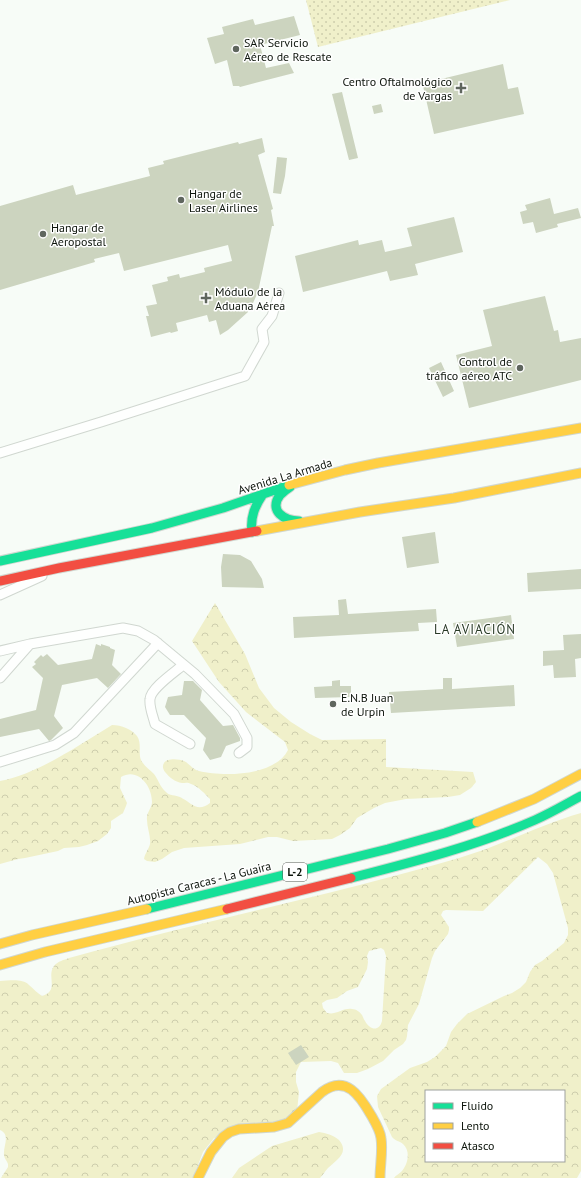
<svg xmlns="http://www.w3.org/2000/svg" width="581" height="1178" font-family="'PT Sans',sans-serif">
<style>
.grass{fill:url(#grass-dots)}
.forest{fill:url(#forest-crowns);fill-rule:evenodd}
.building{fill:#ccd4bf}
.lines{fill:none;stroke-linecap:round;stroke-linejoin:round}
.street-casing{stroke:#d0d7d0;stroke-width:11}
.fast-casing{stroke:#d0d7d0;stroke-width:11}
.slow-casing{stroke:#d0d7d0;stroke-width:11}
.jam-casing{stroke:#d0d7d0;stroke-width:11}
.street{stroke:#fefffe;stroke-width:9}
.fast{stroke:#16e098;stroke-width:9}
.slow{stroke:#ffcf43;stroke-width:9}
.jam{stroke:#f24e42;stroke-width:9}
.poi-dot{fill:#5f665e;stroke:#fff;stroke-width:1.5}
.labels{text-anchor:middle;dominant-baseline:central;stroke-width:3;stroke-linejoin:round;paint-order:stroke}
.shield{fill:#fff;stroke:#565b55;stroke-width:1}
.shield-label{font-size:11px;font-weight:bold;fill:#0d150c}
.poi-label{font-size:12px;fill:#0d150c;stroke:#fff;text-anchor:start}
.street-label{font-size:12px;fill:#0d150c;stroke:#fff}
.neighbourhood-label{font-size:13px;letter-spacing:1px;fill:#283a26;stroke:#fff}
</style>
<defs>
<pattern id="grass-dots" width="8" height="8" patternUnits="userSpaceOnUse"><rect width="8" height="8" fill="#f0f0ca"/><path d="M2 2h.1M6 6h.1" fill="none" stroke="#cdcdac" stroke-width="1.8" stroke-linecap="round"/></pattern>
<pattern id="forest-crowns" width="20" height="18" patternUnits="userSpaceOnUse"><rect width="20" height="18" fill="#f0f0ca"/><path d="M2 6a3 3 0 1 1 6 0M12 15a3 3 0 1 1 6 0" fill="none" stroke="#cdcdac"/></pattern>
</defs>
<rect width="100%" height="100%" fill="#f7fcf7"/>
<path class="grass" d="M306 0H510L318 47Z"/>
<path class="forest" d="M215 603 245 654 259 688 274 708 291 722 310 734 322 740 386 739V767L473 772 476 782 471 788 460 795 448 797 406 799 385 803 374 808 357 818 350 828 340 835 332 839 293 841 277 837H268L240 844 184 848 172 852 162 859 155 862 147 861 144 859C145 853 149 849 150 844 151 836 147 828 147 820 146 813 152 808 152 802 152 786 138 767 121 777L120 788 127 803 126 806 123 813 111 821V828L107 834 98 841 87 845 79 847 64 848 58 851 25 858 18 859 0 864V781C38 774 79 745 112 725 122 725 131 729 137 736 142 743 138 753 141 760 144 766 150 770 154 774 158 779 160 787 166 792 169 796 176 795 180 797 192 803 197 813 210 803V799C205 794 198 786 191 784 188 782 185 783 182 783 175 782 169 777 165 772 163 769 162 766 164 763 167 758 179 759 184 761 189 763 193 770 199 771 224 777 275 776 288 750L285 742 246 712 219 682 192 641Z
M581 813V1171L577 1178H394C396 1175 399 1174 401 1172 408 1165 411 1151 403 1144 400 1141 395 1141 392 1137L378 1107 377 1096 381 1089 410 1068 427 1062 435 1057 446 1046 451 1032 457 1024 467 1014 504 996 512 993 520 988 526 982 530 972 535 965 542 961 564 943 568 935V928L553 873 547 864 538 857 483 911 446 910 443 911 441 915 449 927V930L448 934 435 951 432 958 419 1004 408 1025 407 1036 406 1040 403 1044 394 1050 383 1061 368 1069 357 1073H344L338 1063 331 1061 301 1062 296 1072V1082L299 1092 297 1111 289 1121 214 1138 203 1152 193 1178H1L8 1167V1164C7 1161 4 1158 4 1155 3 1146 11 1135 0 1130V981C9 981 22 978 29 985 34 989 37 993 42 996 60 990 46 977 54 966 58 961 64 960 69 958 102 949 135 940 168 932 265 908 363 886 459 858 501 846 539 825 581 813ZM381 948 384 950 386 956 382 1021C379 1032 370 1030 365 1021 363 1018 364 1019 362 1015 360 1012 356 1009 352 1009 345 1008 340 1012 334 1013 331 1014 329 1013 327 1013L323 1008 322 1003 327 1000 337 998 347 991 358 987 367 969 368 962 367 956 369 951ZM426 1091H564V1161H426Z
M319 1132C326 1133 333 1135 339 1140 350 1153 336 1160 328 1168 325 1171 323 1175 320 1178H232L239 1168 272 1146Z"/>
<path class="building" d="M294 16 300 35 260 45 266 68 289 63 294 73 240 87 239 86H233L227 60 215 64 207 38 224 34 222 27 253 19 255 25Z
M503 64 508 89 518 87 524 114 434 134 423 86 433 84V81Z
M342 92 358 158 349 160 332 94Z
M381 104 383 112 374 114 372 106Z
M262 138 265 152 258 155 273 209 271 210 274 226H272L258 292 253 303 246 305 248 312 228 330 220 335 216 320 209 322 207 315 176 323 178 331 171 333 170 332 151 337 146 316H149L146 306 157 304 152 285 168 281 167 277 179 274 180 278 205 272 204 268 232 261 228 245 124 271 119 253 94 259 95 262 0 290V206L73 185 76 195 150 176 148 168 164 164 163 161 238 142 239 144Z
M277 157 287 158 285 176 281 194 273 193Z
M550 198 554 214 578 208 581 218 557 224 558 227 536 233 533 222 523 224 520 212 527 210 525 205Z
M454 217 463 252 415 264 418 275 390 281 387 271 303 292 295 256 358 240 359 245 382 240 385 252 412 246 407 228Z
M545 296 554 331 558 330 560 342 581 338V380L469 408 456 355 492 346 483 310Z
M441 362 454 391 443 397 429 368Z
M435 532 439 563 407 568 402 537Z
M223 554 240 555 251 561 262 579 264 588 222 587 221 567Z
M581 569V589L528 592 527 573Z
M346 599 348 614 436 609 437 622 418 623 419 631 294 638 293 617 339 615 338 600Z
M511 615 514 639 457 647 453 623Z
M581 634V658L575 659 576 677 554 678 553 665 543 666V651L564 650 563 635Z
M96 644 101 646V644L110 647V648L115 650 112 665 121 674 108 688 97 678 62 685 54 716 63 728 51 740 49 741 39 729 0 737V719L36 710 43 678 32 667 36 664 34 662 41 655 43 657 47 654 58 665 92 659Z
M443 678H452V689L514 685 515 706 391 713 389 692 443 689Z
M340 680V686H351V697L315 698 314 687 332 686V681Z
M184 681H193L202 690 200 700 223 726 233 725 240 738V741L226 746 221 757 210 760 203 750 206 738 184 715H170L165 707 168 697 182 695Z
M301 1045 309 1057 296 1065 288 1053Z"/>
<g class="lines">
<g class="street-casing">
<path id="street" d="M0 453 101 422 245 376 264 342 262 329 272 316 279 293
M0 595 42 576
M0 651 30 644 123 628 138 631 154 640 195 674 234 714 247 738V747L239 753
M183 665C175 672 151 688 150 699 149 707 153 716 155 724L190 744
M0 678 30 644
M0 762 55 745 74 733 158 643"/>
</g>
<g class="fast-casing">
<path id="fast" d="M290 487C287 489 283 492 280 495 268 511 285 521 299 521
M252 532C250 517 255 506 263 494
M0 561 152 528 223 508 289 485
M351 878C413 862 476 846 535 820 551 813 566 804 581 796
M147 909 388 849 445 833 477 822"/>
</g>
<g class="slow-casing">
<path id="slow" d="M289 485 345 470 378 463 581 428
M257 531 360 512 454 498 581 473
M477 822 534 799 581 774
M0 944 32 935 147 909
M0 965 45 952 227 909
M198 1178 211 1152 223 1137 230 1132 239 1129 274 1127 288 1123 322 1092C346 1074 360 1096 371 1115 375 1122 380 1130 381 1138 383 1151 380 1165 380 1178"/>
</g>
<g class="jam-casing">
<path id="jam" d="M0 581 59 568 257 531
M227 909 351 878"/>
</g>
<use href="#street" class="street"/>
<use href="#fast" class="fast"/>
<use href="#slow" class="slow"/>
<use href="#jam" class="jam"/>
</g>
<g class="poi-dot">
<circle cx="236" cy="49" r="4"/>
<path d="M459 82h4v4h4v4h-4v4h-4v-4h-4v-4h4z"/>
<circle cx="181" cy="200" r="4"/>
<circle cx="43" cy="234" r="4"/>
<path d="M204 292h4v4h4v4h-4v4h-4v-4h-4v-4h4z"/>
<circle cx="520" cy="368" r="4"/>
<circle cx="333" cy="704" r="4"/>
</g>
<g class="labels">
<rect class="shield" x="283" y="863" width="24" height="18" rx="3"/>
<g class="shield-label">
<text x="295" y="872">L-2</text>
</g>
<g class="poi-label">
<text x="244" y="42">SAR Servicio<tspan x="244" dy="14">Aéreo de Rescate</tspan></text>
<text x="452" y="81" text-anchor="end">Centro Oftalmológico<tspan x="452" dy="14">de Vargas</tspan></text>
<text x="189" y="193">Hangar de<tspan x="189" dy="14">Laser Airlines</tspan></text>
<text x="51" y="227">Hangar de<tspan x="51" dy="14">Aeropostal</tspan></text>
<text x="215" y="291">Módulo de la<tspan x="215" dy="14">Aduana Aérea</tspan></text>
<text x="512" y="361" text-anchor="end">Control de<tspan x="512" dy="14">tráfico aéreo ATC</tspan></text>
<text x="341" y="697">E.N.B Juan<tspan x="341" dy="14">de Urpin</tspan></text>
</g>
<g class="street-label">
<text transform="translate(285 476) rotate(-17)">Avenida La Armada</text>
<text transform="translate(199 883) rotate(-14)">Autopista Caracas - La Guaira</text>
</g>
<g class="neighbourhood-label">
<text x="475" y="629">LA AVIACIÓN</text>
</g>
</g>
<rect x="425" y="1090" width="140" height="72" fill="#ffffff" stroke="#9ea19e"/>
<rect x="433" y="1103" width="20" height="6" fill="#16e098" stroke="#9ea19e"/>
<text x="461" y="1110" font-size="12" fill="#0d150c">Fluido</text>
<rect x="433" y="1123" width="20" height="6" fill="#ffcf43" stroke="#9ea19e"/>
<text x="461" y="1130" font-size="12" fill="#0d150c">Lento</text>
<rect x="433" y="1143" width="20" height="6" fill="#f24e42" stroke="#9ea19e"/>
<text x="461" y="1150" font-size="12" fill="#0d150c">Atasco</text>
</svg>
